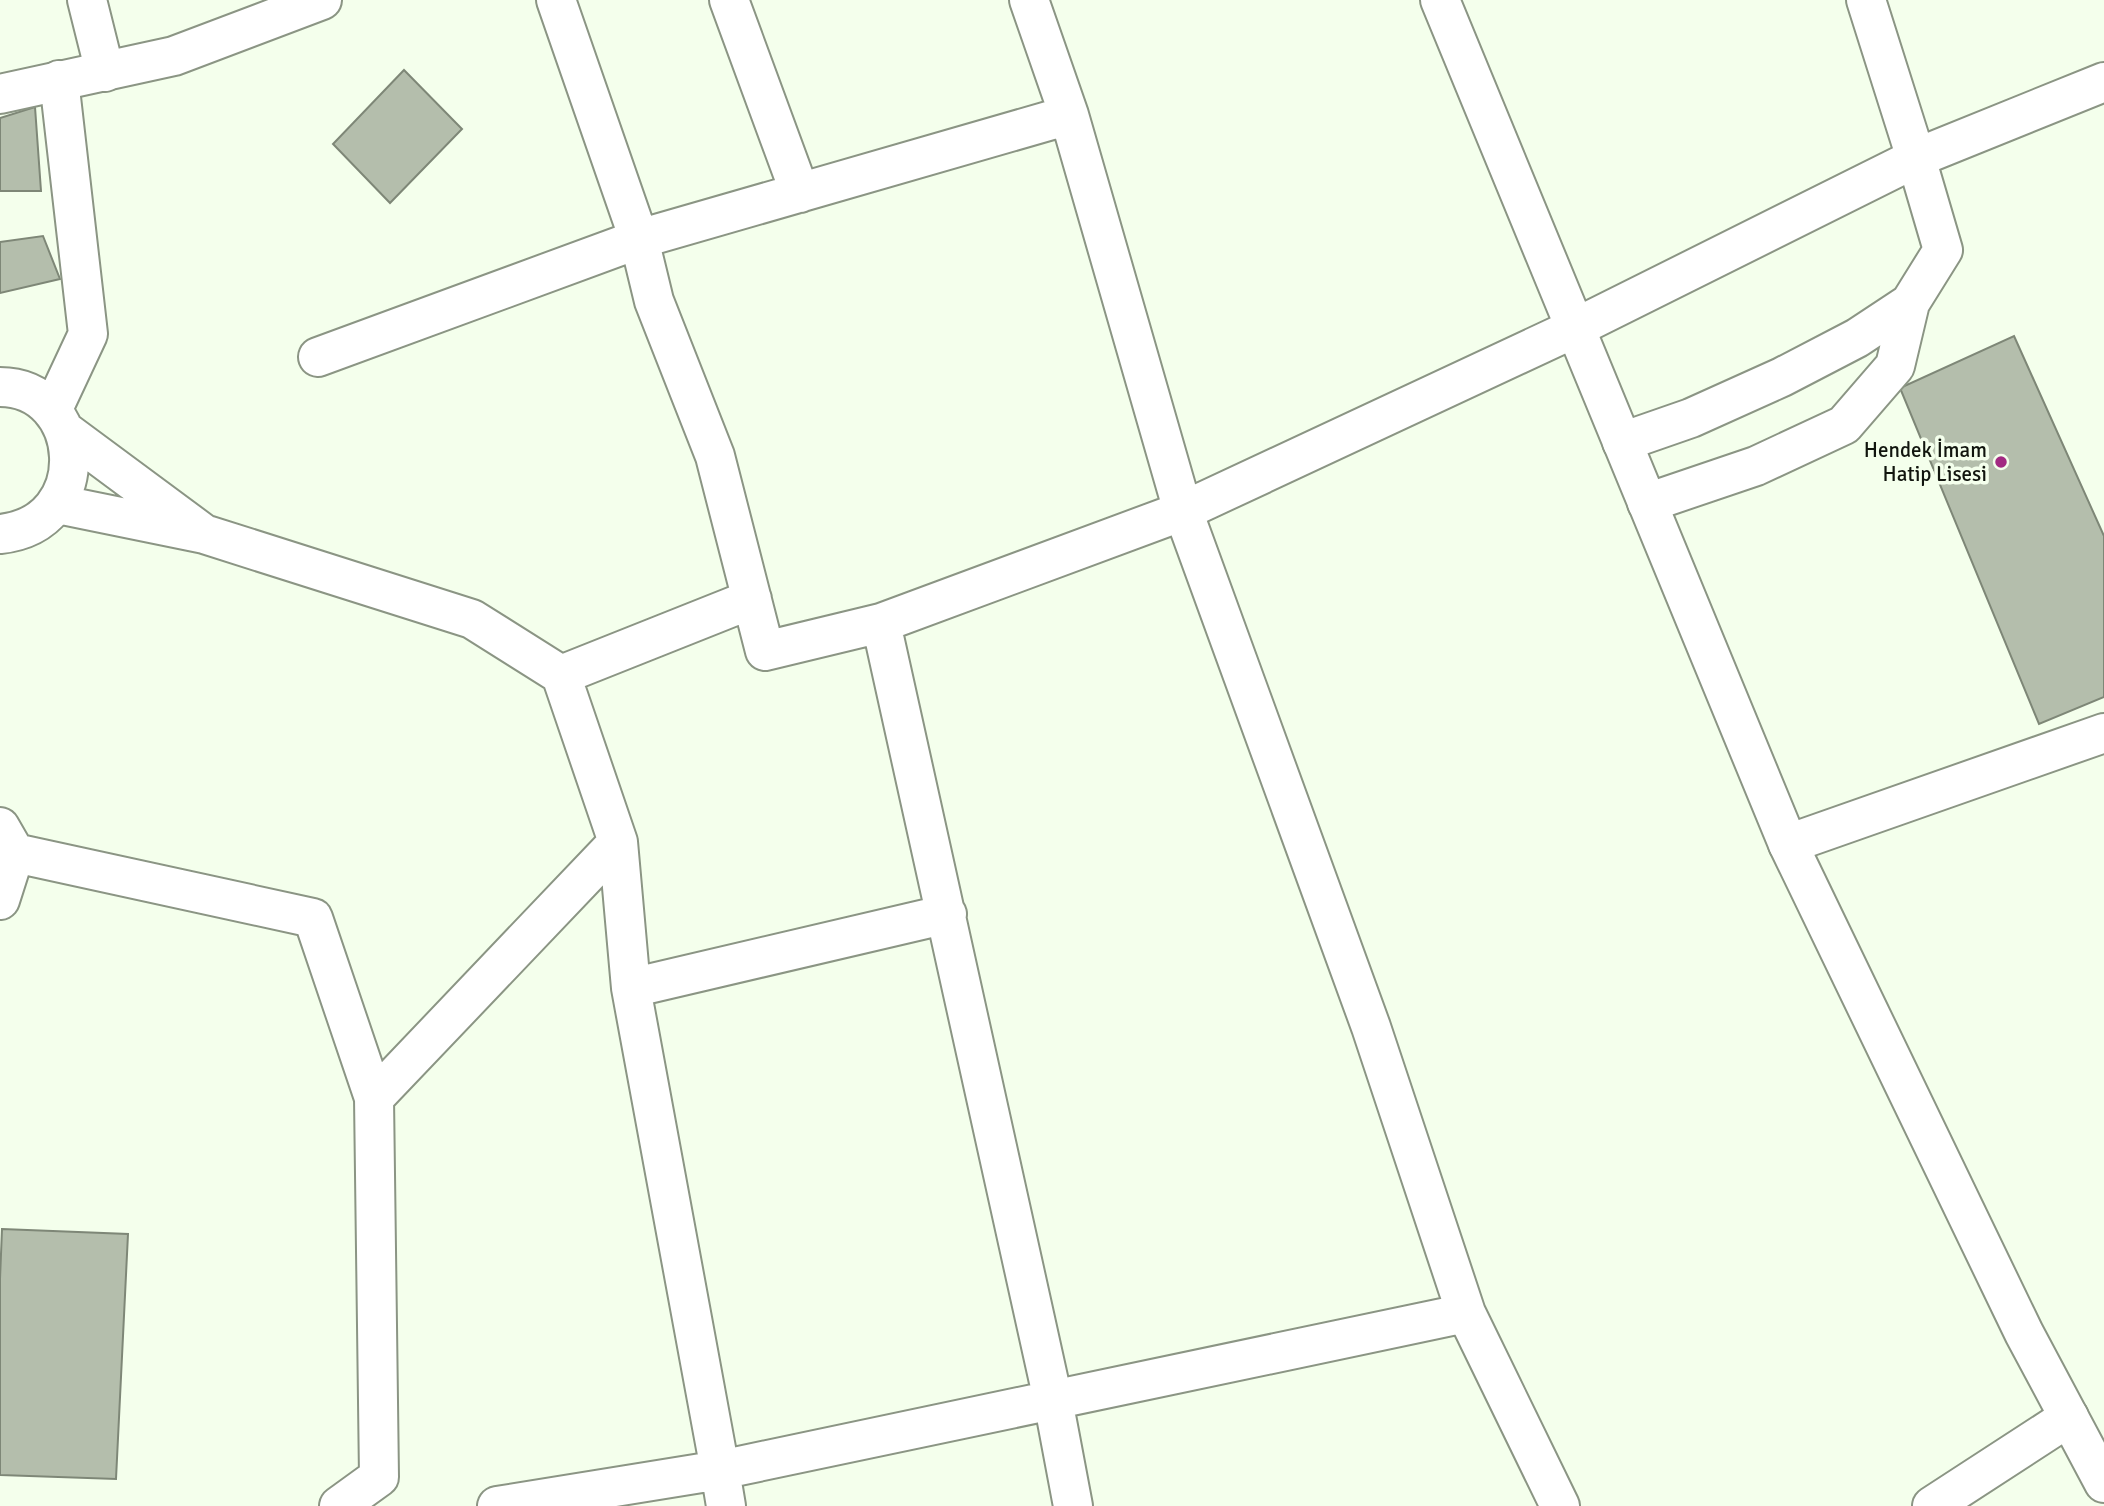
<svg xmlns="http://www.w3.org/2000/svg" width="2104" height="1506" font-family="Signika,sans-serif">
<style>
.building{fill:#b4beac;stroke:#7e8777;stroke-width:2}
.lines{fill:none;stroke-linecap:round;stroke-linejoin:round}
.minor-casing{stroke:#8b9584;stroke-width:42}
.secondary-casing{stroke:#8b9584;stroke-width:42}
.minor{stroke:#fff;stroke-width:38}
.secondary{stroke:#fff;stroke-width:38}
.poi-dot{fill:#a22a82;stroke:#f4ffec;stroke-width:2.5}
.labels{text-anchor:middle;dominant-baseline:central;stroke-width:7;stroke-linejoin:round;paint-order:stroke}
.poi-label{font-size:21px;fill:#11150e;stroke:#f4ffec;text-anchor:end}
</style>
<rect width="100%" height="100%" fill="#f4ffec"/>
<path class="building" d="M404 70 462 129 390 203 333 144Z
M35 107 41 191H0V118Z
M43 236 60 279 0 293V242Z
M2014 336 2104 536V697L2039 724 1900 388Z
M2 1229 128 1234 116 1479 0 1475V1279Z"/>
<g class="lines">
<g class="minor-casing">
<path id="minor" d="M87 0 105 72
M556 0 639 239 654 301 715 456 765 651 881 623 1183 511 1575 328 1916 158 1866 0
M729 0 800 193
M1029 0 1069 115 1183 511 1371 1027 1466 1313 1560 1506
M318 357 639 239 1069 115
M0 387C86 387 98 524 0 534
M52 411 88 334 59 80
M1622 442 1691 418 1782 377 1857 338 1910 303 1943 250 1916 158 2104 82
M1647 503 1756 466 1844 425 1895 366 1910 303
M57 504 204 534 65 431
M204 534 472 619 561 675 752 599
M881 623 1053 1400 1073 1506
M561 675 618 842 631 988 720 1470 1466 1313
M0 827 15 853 0 900
M1788 844 2104 733
M15 853 313 918 374 1098
M631 988 947 914
M339 1506 379 1477 374 1098 618 842
M497 1506 720 1470 726 1506
M1932 1506 2069 1417"/>
</g>
<g class="secondary-casing">
<path id="secondary" d="M1440 0 1788 844 2024 1333 2104 1483
M0 94 174 56 322 0"/>
</g>
<use href="#minor" class="minor"/>
<use href="#secondary" class="secondary"/>
</g>
<circle class="poi-dot" cx="2001" cy="462" r="7"/>
<g class="labels">
<g class="poi-label">
<text x="1987" y="450">Hendek İmam<tspan x="1987" dy="24">Hatip Lisesi</tspan></text>
</g>
</g>
</svg>
